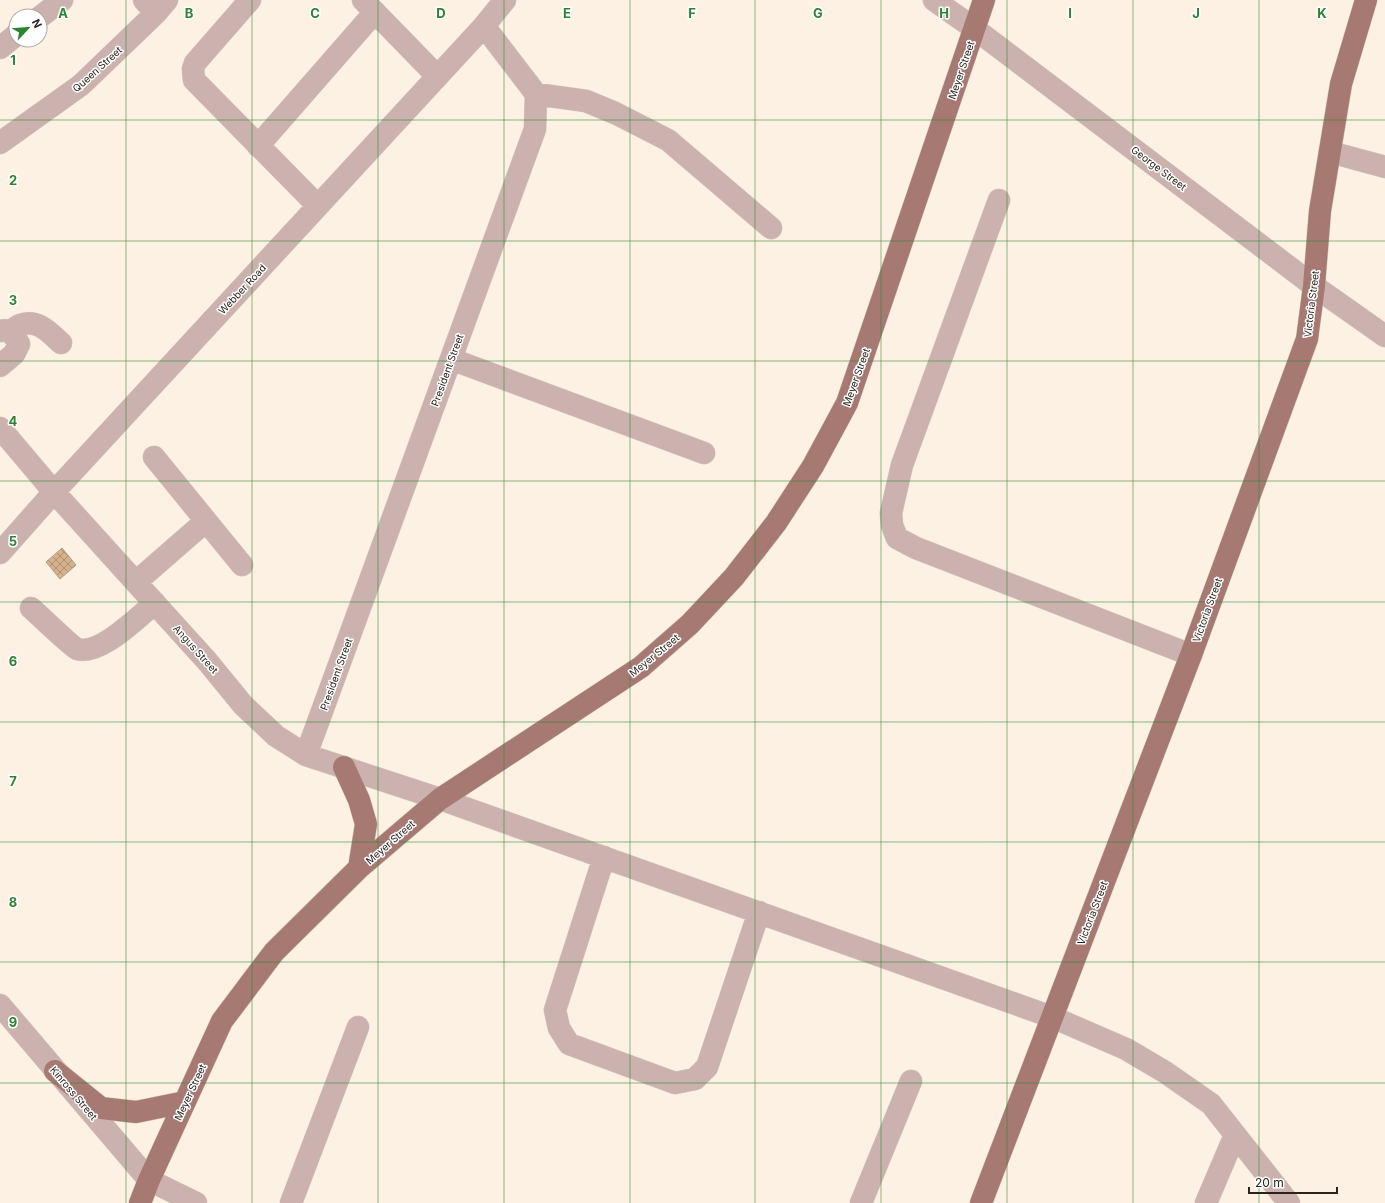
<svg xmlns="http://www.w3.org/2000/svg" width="1385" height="1203" font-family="Inter,sans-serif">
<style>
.building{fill:url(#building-cross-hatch);stroke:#b2a08b}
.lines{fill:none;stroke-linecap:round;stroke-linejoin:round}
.minor-casing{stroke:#d7ccc0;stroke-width:23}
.major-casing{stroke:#d7ccc0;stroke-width:23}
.minor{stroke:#cbb2ae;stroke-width:22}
.major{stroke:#a67a73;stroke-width:22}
.grid{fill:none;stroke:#2d8331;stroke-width:1;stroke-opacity:0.55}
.labels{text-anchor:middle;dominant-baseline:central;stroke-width:3;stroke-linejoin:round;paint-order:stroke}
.street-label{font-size:10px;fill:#2a231b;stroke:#fff}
.grid-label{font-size:13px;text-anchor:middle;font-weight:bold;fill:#2d8331;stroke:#fff;stroke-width:3;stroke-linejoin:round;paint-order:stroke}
</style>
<defs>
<pattern id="building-cross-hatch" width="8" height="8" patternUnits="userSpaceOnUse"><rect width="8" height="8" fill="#d5b28c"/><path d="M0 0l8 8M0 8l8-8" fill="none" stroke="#ad9072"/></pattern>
</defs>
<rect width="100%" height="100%" fill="#fdf1e4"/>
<path class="building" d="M62 548 76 565 60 579 46 562Z"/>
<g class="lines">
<g class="minor-casing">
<path id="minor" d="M144 0 156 13
M250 0 195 63 193 69 194 80 318 206
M363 0 437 76
M934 0 975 29 1314 286 1385 336
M40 17 62 0
M0 48 16 35
M536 94 586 101 615 113 668 140 771 228
M0 143 81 85 156 13 167 0
M258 146 375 12
M1330 152 1385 167
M999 200 902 465 891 513 892 525 897 538 916 548 1191 655
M0 331C9 328 15 336 19 344L14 354 0 366
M10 332C13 330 17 326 20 325 37 318 50 333 61 343
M451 359 704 453
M0 428 54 492 207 661 243 705 276 736 306 755 440 799 1052 1017 1126 1049 1165 1072 1211 1104 1289 1203
M154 457 242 565
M0 553 54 492 484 26 505 0
M136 582 206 521
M31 608C38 614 72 647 77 649 100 656 138 617 155 603
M306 755 535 129 536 94 484 26
M604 857 555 1010 559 1028 569 1044 675 1083 695 1079 707 1067 759 912
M0 1005 149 1180 196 1203
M291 1203 358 1027
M861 1203 911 1081
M1206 1203 1235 1135"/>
</g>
<g class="major-casing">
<path id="major" d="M344 767 359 800 366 824 359 868
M55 1071 101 1108 136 1112 185 1102
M140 1203 149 1180 222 1021 274 952 359 868 440 799 641 667 690 624 734 577 776 523 813 466 847 403 984 0
M981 1203 1191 655 1307 339 1314 286 1320 211 1341 84 1366 0"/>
</g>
<use href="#minor" class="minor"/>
<use href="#major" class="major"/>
</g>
<path class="grid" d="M126 0V1203M252 0V1203M378 0V1203M504 0V1203M630 0V1203M755 0V1203M881 0V1203M1007 0V1203M1133 0V1203M1259 0V1203M0 120H1385M0 241H1385M0 361H1385M0 481H1385M0 602H1385M0 722H1385M0 842H1385M0 962H1385M0 1083H1385"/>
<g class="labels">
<g class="street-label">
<text transform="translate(97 69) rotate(-42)">Queen Street</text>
<text transform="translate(961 70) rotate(-71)">Meyer Street</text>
<text transform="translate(1159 168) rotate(37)">George Street</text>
<text transform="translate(242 289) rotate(-47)">Webber Road</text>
<text transform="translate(1311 304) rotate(-83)">Victoria Street</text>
<text transform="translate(447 370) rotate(-70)">President Street</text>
<text transform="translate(856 377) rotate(-70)">Meyer Street</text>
<text transform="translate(1207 610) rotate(-70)">Victoria Street</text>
<text transform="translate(196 649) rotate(48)">Angus Street</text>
<text transform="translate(654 655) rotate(-39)">Meyer Street</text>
<text transform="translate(336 674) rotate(-70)">President Street</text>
<text transform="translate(390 842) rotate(-41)">Meyer Street</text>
<text transform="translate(1092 913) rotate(-69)">Victoria Street</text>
<text transform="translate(190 1092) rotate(-65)">Meyer Street</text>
<text transform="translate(74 1093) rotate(50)">Kinross Street</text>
</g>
</g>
<g class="grid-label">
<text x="63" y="18">A</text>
<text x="189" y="18">B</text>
<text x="315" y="18">C</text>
<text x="441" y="18">D</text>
<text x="567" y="18">E</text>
<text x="692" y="18">F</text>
<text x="818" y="18">G</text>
<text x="944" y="18">H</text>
<text x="1070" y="18">I</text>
<text x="1196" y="18">J</text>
<text x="1322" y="18">K</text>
<text x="13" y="65">1</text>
<text x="13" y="185">2</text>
<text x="13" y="305">3</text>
<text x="13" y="426">4</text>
<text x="13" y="546">5</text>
<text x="13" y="666">6</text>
<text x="13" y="786">7</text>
<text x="13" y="907">8</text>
<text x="13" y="1027">9</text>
</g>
<g transform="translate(28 28) rotate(64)"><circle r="19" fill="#ffffff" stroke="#aaa7a4"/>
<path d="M0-3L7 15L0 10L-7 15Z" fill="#2d8331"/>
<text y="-6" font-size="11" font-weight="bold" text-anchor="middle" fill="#2a231b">N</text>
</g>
<path d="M1249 1187v6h88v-6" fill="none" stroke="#2a231b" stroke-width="2"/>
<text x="1255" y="1187" font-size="12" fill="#2a231b" stroke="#ffffff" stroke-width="3" paint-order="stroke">20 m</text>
</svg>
